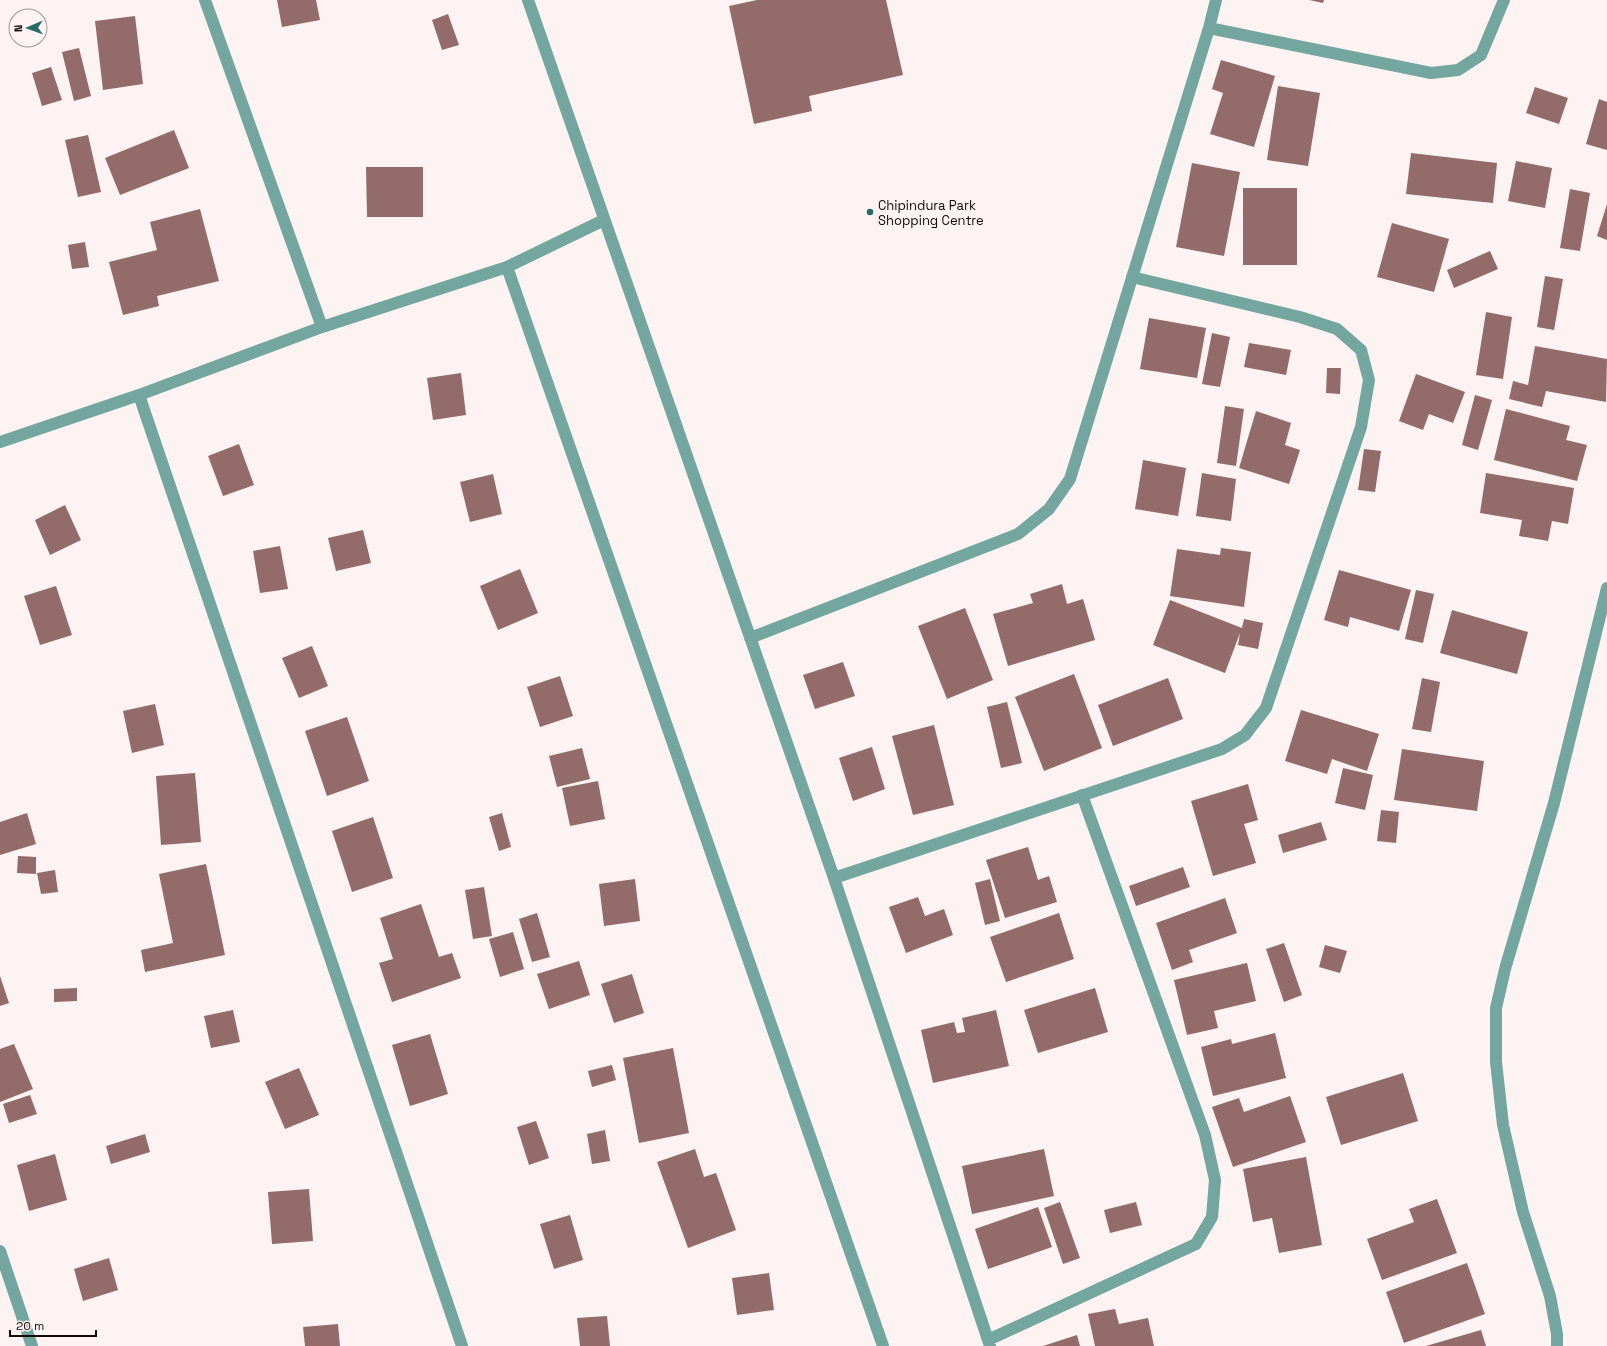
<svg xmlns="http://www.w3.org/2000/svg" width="1607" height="1346" font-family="'Space Grotesk',sans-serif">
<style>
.building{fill:#926b6a}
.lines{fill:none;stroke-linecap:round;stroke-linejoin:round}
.minor{stroke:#74a6a0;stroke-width:12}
.poi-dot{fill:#236d66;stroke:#fcf3f2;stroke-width:1.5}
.labels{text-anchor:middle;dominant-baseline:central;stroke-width:3;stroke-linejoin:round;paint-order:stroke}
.poi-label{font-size:13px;fill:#160808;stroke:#fcf3f2;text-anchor:start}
</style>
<rect width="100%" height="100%" fill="#fcf3f2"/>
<path class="building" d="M277 0H316L320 20 282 27Z
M757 0H886L903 75 809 96 812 111 754 124 729 6Z
M1309 0H1324L1323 3Z
M448 14 459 45 442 50 432 20Z
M135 16 143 84 103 90 95 21Z
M79 48 91 96 74 101 62 52Z
M1221 60 1275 76 1254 147 1210 134 1223 93 1212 89Z
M51 67 62 100 42 106 32 73Z
M1278 86 1320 93 1308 166 1267 160Z
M1535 87 1568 98 1559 124 1526 113Z
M1599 99 1607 102V150L1586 144Z
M174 130 189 168 120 195 105 158Z
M88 135 101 192 78 197 65 140Z
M1411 153 1497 163 1493 203 1406 194Z
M1516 161 1552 168 1545 208 1508 201Z
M1192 163 1240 172 1224 256 1176 247Z
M366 167H423V217H367Z
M1243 188H1297V265H1243Z
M1570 189 1590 193 1580 251 1560 248Z
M1607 204V240L1597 236Z
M200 209 219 281 157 296 159 306 123 315 109 262 157 250 150 222Z
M1392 223 1449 239 1434 292 1377 277Z
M85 242 89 267 72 269 68 245Z
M1490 251 1498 269 1454 288 1447 270Z
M1545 276 1563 279 1554 330 1537 327Z
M1486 312 1512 317 1503 379 1476 375Z
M1149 318 1206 328 1197 378 1140 369Z
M1212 333 1230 337 1220 387 1202 384Z
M1249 343 1291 350 1286 375 1244 367Z
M1535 346 1607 359 1606 402 1546 391 1542 407 1509 399 1513 381 1528 385Z
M1327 368H1341L1340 394 1326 393Z
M461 373 466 415 433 420 427 378Z
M1416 374 1465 392 1453 423 1429 414 1423 430 1399 421Z
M1475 395 1492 400 1478 450 1462 445Z
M1225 406 1244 409 1236 466 1217 463Z
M1506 409 1570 426 1566 440 1587 445 1577 481 1494 460Z
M1256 411 1291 423 1285 445 1300 450 1289 484 1239 468Z
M239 444 254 485 223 496 208 456Z
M1364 449 1381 451 1375 492 1358 490Z
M1143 460 1186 468 1178 516 1135 509Z
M1202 473 1236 479 1231 521 1196 516Z
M1486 473 1574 488 1568 524 1552 521 1548 541 1519 536 1522 520 1480 513Z
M493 474 502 514 470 522 460 482Z
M65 505 81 540 50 555 35 520Z
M363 530 371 563 336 571 328 538Z
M280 546 288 589 260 593 253 551Z
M1221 548 1251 552 1244 607 1170 596 1177 549 1220 555Z
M520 569 538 613 498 630 480 586Z
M1339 570 1411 590 1399 631 1350 617 1348 627 1324 620Z
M1062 584 1067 604 1083 599 1095 640 1008 666 993 614 1033 603 1030 594Z
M56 586 72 635 40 645 24 596Z
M1416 590 1434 594 1423 643 1405 639Z
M1170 600 1242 628 1244 619 1263 623 1258 649 1238 645 1240 633 1225 673 1153 645Z
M965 608 993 680 947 699 918 626Z
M1452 610 1528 632 1517 674 1440 653Z
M312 646 328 686 299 698 282 658Z
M843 662 855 696 815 709 803 675Z
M1074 674 1102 748 1044 771 1015 697Z
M560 676 573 716 540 727 527 687Z
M1168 678 1183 719 1113 746 1098 705Z
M1422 678 1440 682 1431 732 1412 729Z
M1007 702 1022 763 1001 768 987 707Z
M155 704 164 745 132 753 123 711Z
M1301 710 1379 734 1367 771 1332 759 1327 774 1285 761Z
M347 717 369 781 327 796 305 731Z
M934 725 954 805 913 815 892 736Z
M872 747 885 789 853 801 839 758Z
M582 748 590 779 557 787 549 756Z
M1402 749 1484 761 1477 811 1394 800Z
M1343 768 1373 775 1365 810 1335 803Z
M195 773 201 842 161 845 156 776Z
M598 781 605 819 570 826 562 788Z
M1248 784 1258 820 1244 824 1256 863 1213 876 1191 801Z
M1381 810 1399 812 1396 843 1377 841Z
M27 813 36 844 0 855V822Z
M502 813 511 847 499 851 489 817Z
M373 817 393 878 352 892 332 831Z
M1321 822 1327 840 1283 853 1278 835Z
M1028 847 1038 880 1049 876 1057 902 1005 918 986 860Z
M18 856 36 857V874L17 873Z
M206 864 225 955 145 972 141 950 173 943 159 874Z
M1183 867 1190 887 1136 906 1129 886Z
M55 870 58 892 41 894 37 873Z
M635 879 640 921 604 926 599 884Z
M990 879 1000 921 985 925 975 883Z
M484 887 492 936 473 939 465 890Z
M918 897 925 916 944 909 953 935 906 953 889 907Z
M1225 898 1237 933 1189 950 1193 962 1172 970 1156 923Z
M421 904 439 957 452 953 461 978 392 1002 379 963 393 959 380 918Z
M537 913 550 957 532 962 519 919Z
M1059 913 1074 959 1006 982 990 937Z
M513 932 524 969 500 977 489 939Z
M1284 943 1302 995 1284 1002 1266 949Z
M1325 945 1347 951 1340 973 1319 967Z
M579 961 590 995 549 1009 537 974Z
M1247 963 1256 1001 1214 1011 1218 1028 1187 1035 1174 980Z
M632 974 644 1013 614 1023 601 984Z
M0 976 9 1003 0 1006Z
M77 988V1001L54 1002V989Z
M1095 988 1108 1032 1038 1053 1024 1010Z
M233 1010 240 1042 211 1048 204 1016Z
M996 1010 1009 1066 933 1083 921 1030 954 1022 957 1033 965 1032 962 1018Z
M1275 1033 1286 1078 1213 1096 1201 1047 1231 1039 1232 1044Z
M430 1034 448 1094 410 1106 392 1045Z
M14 1044 33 1089 0 1102V1049Z
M673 1048 689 1133 639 1143 623 1058Z
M612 1065 616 1080 592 1087 588 1071Z
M299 1068 319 1115 285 1129 265 1082Z
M1403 1073 1418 1121 1341 1145 1326 1097Z
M30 1095 37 1114 9 1123 3 1104Z
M1290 1096 1306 1142 1233 1167 1212 1107 1239 1098 1244 1112Z
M536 1121 549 1158 529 1165 517 1127Z
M605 1130 610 1161 592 1164 587 1134Z
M145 1134 150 1152 111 1164 106 1146Z
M695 1149 704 1177 716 1173 736 1230 688 1248 657 1162Z
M1044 1149 1054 1196 972 1214 962 1166Z
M55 1154 67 1200 29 1211 17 1165Z
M1306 1157 1322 1245 1279 1253 1272 1218 1253 1222 1243 1169Z
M309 1189 313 1241 272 1244 268 1192Z
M1437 1199 1457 1253 1382 1280 1367 1239 1414 1222 1409 1209Z
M1060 1202 1080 1258 1063 1264 1044 1208Z
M1136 1202 1142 1225 1110 1233 1104 1210Z
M1038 1207 1052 1247 988 1269 975 1229Z
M570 1215 583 1260 554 1269 540 1224Z
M109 1258 118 1290 83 1301 74 1269Z
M1467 1263 1485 1314 1404 1343 1386 1292Z
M769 1273 774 1310 737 1315 732 1278Z
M1115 1309 1119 1324 1148 1318 1154 1346H1095L1088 1314Z
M607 1316 610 1346H580L577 1318Z
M338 1324 340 1346H305L303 1327Z
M1481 1330 1486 1346H1426Z
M1077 1335 1080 1346H1043Z"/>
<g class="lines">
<path class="minor" d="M205 0 322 327
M528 0 834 878 990 1346
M1209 28 1431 73 1458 70 1481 55 1504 0
M507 267 883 1346
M139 395 462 1346
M0 442 139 395 322 327 507 267 604 220
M750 638 1018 534 1049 509 1070 479 1209 28 1216 0
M834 878 1222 749 1245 735 1266 708 1361 427 1369 380 1361 350 1337 329 1300 317 1132 277
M0 1251 32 1346
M988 1340 1196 1244 1212 1217 1215 1180 1205 1135 1082 795
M1557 1346V1334L1550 1296 1523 1212 1503 1125 1496 1062V1008L1505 969 1554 803 1607 588"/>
</g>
<circle class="poi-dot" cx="870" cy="212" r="4"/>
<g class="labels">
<g class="poi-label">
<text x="878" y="205">Chipindura Park<tspan x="878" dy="15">Shopping Centre</tspan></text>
</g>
</g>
<g transform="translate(28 28) rotate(268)"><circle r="19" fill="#fcf3f2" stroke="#a09594"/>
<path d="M0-3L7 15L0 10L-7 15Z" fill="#236d66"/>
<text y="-6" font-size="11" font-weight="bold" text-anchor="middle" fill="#160808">N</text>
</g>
<path d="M10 1330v6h86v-6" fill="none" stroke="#160808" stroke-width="2"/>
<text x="16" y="1330" font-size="12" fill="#160808" stroke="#fcf3f2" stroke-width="3" paint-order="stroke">20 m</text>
</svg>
